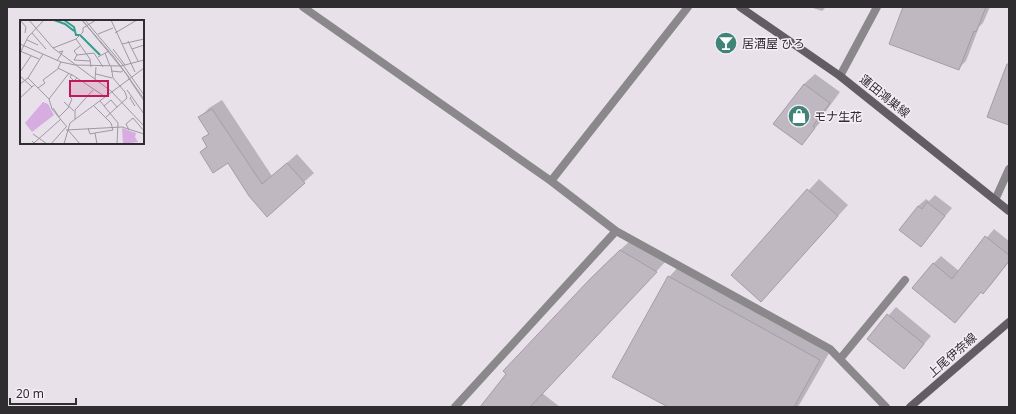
<svg xmlns="http://www.w3.org/2000/svg" width="1016" height="414" font-family="'Noto Sans','Noto Sans JP',sans-serif">
<style>
.shadow{fill:#0003}
.building{fill:#bfb8c1;stroke:#a49da6}
.lines{fill:none;stroke-linecap:round;stroke-linejoin:round}
.street{stroke:#8b888c;stroke-width:8}
.secondary{stroke:#625d63;stroke-width:8}
.labels{text-anchor:middle;dominant-baseline:central;stroke-width:3;stroke-linejoin:round;paint-order:stroke}
.poi-label{font-size:12px;fill:#302d31;stroke:#f5eef7;text-anchor:start}
.street-label{font-size:12px;fill:#302d31;stroke:#f5eef7}
.inset-river{fill:none;stroke:#339e8d;stroke-width:2}
.inset-road{fill:none;stroke:#9e99a0;stroke-width:1}
.view{fill:#c2185b;fill-opacity:0.15;stroke:#c2185b;stroke-width:2}
.inset-edge{fill:none;stroke:#302d31;stroke-width:2}
</style>
<rect width="100%" height="100%" fill="#e8e1ea"/>
<path class="shadow" d="M810 7H826L822 11Z
M905 7H990L983 23 979 27 966 61 958 69Z
M815 74 840 92 823 115 825 117 801 144 774 124 804 84Z
M222 100 272 176 297 154 314 173 267 215 228 162 201 152 208 145 203 139 209 133 199 118 209 108Z
M819 179 848 205 761 301 732 275Z
M935 195 952 208 921 245 918 206 926 199 929 201Z
M994 229 1009 241V262L991 285 983 292 982 291 955 322 933 264 941 256 959 271Z
M633 238 668 259 542 393 560 407H482L603 266Z
M681 264 832 348 798 407H670L669 277Z
M896 307 931 336 904 368 868 339Z"/>
<path class="building" d="M903 7H986L976 32 974 31 959 70 889 44Z
M1007 64H1009V125L987 117Z
M804 84 830 103 813 126 815 128 802 145 773 124Z
M212 109 262 184 287 163 305 183 267 217 249 196 228 163 213 173 200 152 207 147 202 138 209 134 198 117Z
M807 189 838 216 761 302 731 275Z
M927 202 945 216 921 247 899 230 918 206 922 209Z
M985 236 1009 255V261L983 294 981 292 955 323 912 288 933 263 952 279Z
M620 250 657 272 530 407H480L506 374 503 371 590 279Z
M668 276 820 360 794 407H668L612 377Z
M887 314 924 344 904 369 867 339Z"/>
<g class="lines">
<path class="street" d="M303 7 551 181 616 231 830 349 886 407
M840 76 877 7
M551 181 688 7
M995 200 1009 169
M840 359 905 280
M455 407 616 231"/>
<path class="secondary" d="M740 7 840 76 1009 211
M910 407 1009 322"/>
</g>
<defs>
<g id="bar-disc" transform="scale(1.15)"><circle r="9.5" fill="#408477" stroke="#f5eef7"/><path d="M-6-5H6L.8 .8V4.5H3.5V6h-7V4.5H-.8V.8Z" fill="#fff"/></g>
<g id="shop-disc" transform="scale(1.15)"><circle r="9.5" fill="#408477" stroke="#f5eef7"/><path d="M-5-2.5h2.3a2.7 3.5 0 0 1 5.4 0H5L5.5 6h-11ZM-1.5-2.5h3a1.5 2.3 0 0 0-3 0Z" fill="#fff"/></g>
</defs>
<g fill-rule="evenodd">
<use href="#bar-disc" x="726" y="43"/>
<use href="#shop-disc" x="799" y="116"/>
</g>
<g class="labels">
<g class="poi-label">
<text x="742" y="43">居酒屋 ひろ</text>
<text x="814" y="116">モナ生花</text>
</g>
<g class="street-label">
<text transform="translate(885 96) rotate(39)">蓮田鴻巣線</text>
<text transform="translate(952 355) rotate(-41)">上尾伊奈線</text>
</g>
</g>
<g transform="translate(20 20)">
<rect width="124" height="124" fill="#e8e1ea"/>
<path d="M23 82 28 84 34 95 12 112 5 103ZM102 108 116 113 115 117 118 122 103 124Z" fill="#d7ade1"/>
<path class="inset-river" d="M34 0 45 4 54 11M44 0 54 7 56 15H60L80 35"/>
<path class="inset-road" d="M0 0 6 7 5 13M9 0 33 28 91 71 124 106M62 0 109 57M62 0 94 37 124 79M65 0 103 45 124 75M91 0 115 52M12 13 26 29M95 13 117 0M78 14 93 8M56 19 70 39 71 47M7 20 18 25M108 21 118 41M0 24 41 42 55 45 101 46 124 40M102 24 124 19M60 26 54 31 57 35 54 40 70 41M33 28 56 19 63 12V8L76 0M93 29 105 45M112 29 124 25M0 31 19 39M1 31 8 17 24 0M85 33 90 46M57 35 74 33 83 47M78 37 89 31M37 41 43 31 39 32M41 42 38 48 54 56 84 76M91 51 101 52 104 50M0 52 11 36M52 54 50 57 54 61 57 58M76 54 92 58M0 56 12 67M108 57 124 81M8 58 29 79 32 89 47 107M75 59 76 47M0 64 8 58 23 34M18 68 25 63 23 60 39 48M107 70 124 94M112 76 110 78 115 86M0 78 14 65M29 79 49 53M80 81 98 103 97 124M44 82 54 91M74 86 91 103 93 110 75 113M84 86 91 80 97 87M33 88 39 97 48 88 52 79 50 77M85 98 107 78 105 72 93 58 91 46M55 99V90L73 70M68 108 70 114 75 113 77 124M46 110 102 107 124 114M48 110 60 124M109 110 106 104 113 98 124 111M13 114 27 124M12 121 14 123 41 99M31 124 46 107M44 124 50 103 124 48"/>
<path class="view" d="M50 61H88V76H50Z"/>
<rect width="124" height="124" class="inset-edge"/>
</g>
<rect width="1016" height="414" fill="none" stroke="#302d31" stroke-width="16"/>
<path d="M10 398v6h66v-6" fill="none" stroke="#302d31" stroke-width="2"/>
<text x="16" y="398" font-size="12" fill="#302d31" stroke="#f5eef7" stroke-width="3" paint-order="stroke">20 m</text>
</svg>
